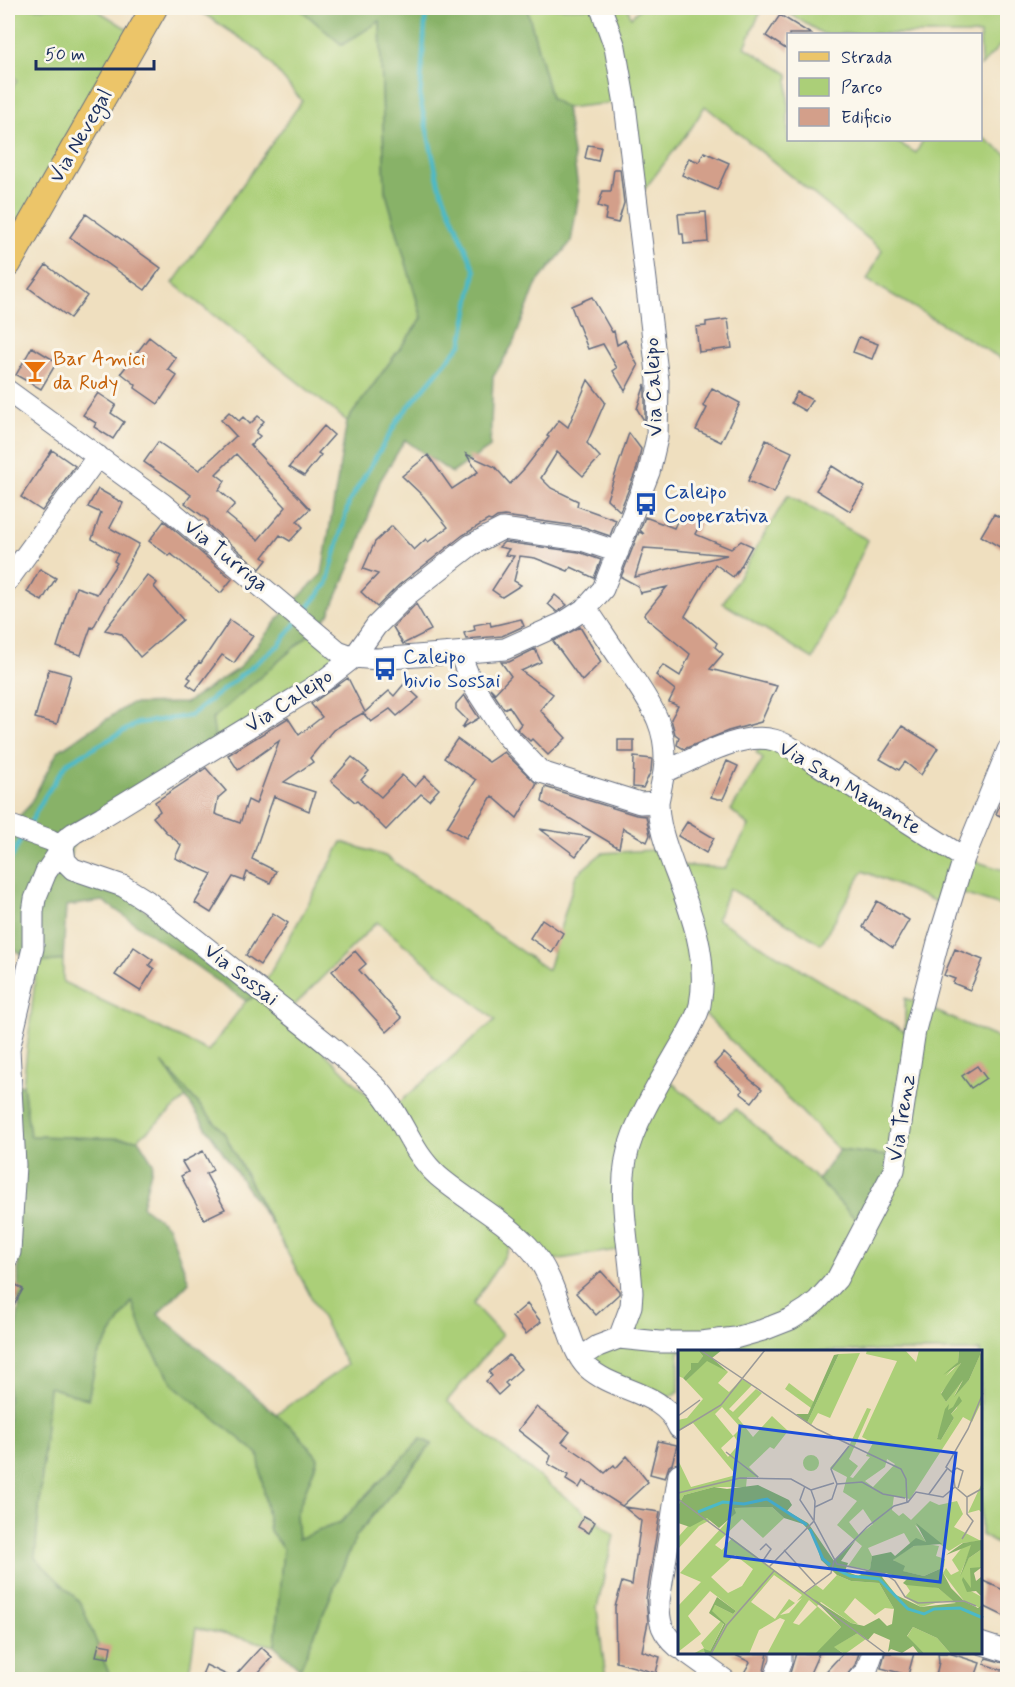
<svg xmlns="http://www.w3.org/2000/svg" width="1015" height="1687" font-family="Mynerve,sans-serif">
<style>
.green{fill:#abcf78;stroke:#637f6b;stroke-width:1.5;fill-rule:evenodd}
.forest{fill:#88b268;stroke:#527063;stroke-width:1.5}
.lines{fill:none;stroke-linecap:round;stroke-linejoin:round}
.stream{stroke:#4cb9c7;stroke-width:4.5}
.building{fill:#d39f8a;fill-rule:evenodd}
.minor-casing{stroke:#656d80;stroke-width:23}
.major-casing{stroke:#656d80;stroke-width:28}
.minor{stroke:#fff;stroke-width:21}
.major{stroke:#ecc569;stroke-width:26}
.labels{text-anchor:middle;dominant-baseline:central;stroke-width:6;stroke-linejoin:round;paint-order:stroke}
.street-label{font-size:21px;fill:#1b2f5e;stroke:#fbf7ec}
.food-label{font-size:21px;fill:#c56008;stroke:#fbf7ec;text-anchor:start}
.transit-label{font-size:21px;fill:#164399;stroke:#fbf7ec;text-anchor:start}
.inset-river{fill:none;stroke:#4cb9c7;stroke-width:3}
.inset-road{fill:none;stroke:#9a9998;stroke-width:1.5}
.view{fill:#1d4ed8;fill-opacity:0.15;stroke:#1d4ed8;stroke-width:3}
.inset-edge{fill:none;stroke:#1b2f5e;stroke-width:3}
</style>
<rect width="100%" height="100%" fill="#fbf7ec"/>
<filter id="ink" filterUnits="userSpaceOnUse"><feTurbulence type="fractalNoise" baseFrequency=".0167" numOctaves="2"/><feDisplacementMap in="SourceGraphic" scale="12" xChannelSelector="R" yChannelSelector="G"/><feConvolveMatrix kernelMatrix="1 2 1 2 8 2 1 2 1" color-interpolation-filters="sRGB"/></filter>
<filter id="wash" filterUnits="userSpaceOnUse"><feTurbulence type="fractalNoise" baseFrequency=".008" numOctaves="4" result="noise"/><feDisplacementMap in="SourceGraphic" scale="24" xChannelSelector="R" yChannelSelector="G"/><feGaussianBlur stdDeviation="1.35" result="paint"/><feColorMatrix in="noise" values="0 0 0 0 0 0 0 0 0 0 0 0 0 0 0 0 0 1.4 0 .05"/><feComposite in="paint" operator="in"/></filter>
<g filter="url(#wash)">
<rect width="100%" height="100%" fill="#efdfbf"/>
<path class="green" d="M8 8H94L145 40 85 141 8 277V95L17 80 8 70Z
M195 8H299L342 44 380 20 385 190 422 318 347 421 173 283 302 101 260 51Z
M527 8H628L631 17 640 8H762L745 47 788 74V140H894L916 153 923 140H980L981 136 1007 155V362L867 280 882 250 705 106 692 127 644 190 628 101 566 108 551 98Z
M780 8H874L877 10 880 8H1007V38L981 66 980 34H823Z
M788 495 868 540 813 659 723 603Z
M311 633 345 659 216 743 212 719Z
M779 732 964 858 1007 871V908L954 891 946 906 863 871 821 944 729 888 717 919 905 1032V998L1007 1042V1549L981 1535 980 1351H679V1391L664 1400 610 1374 582 1352 614 1346 625 1302 623 1249 535 1263 514 1242 473 1304 502 1335 447 1401 492 1440 614 1535 597 1608 606 1679H290L300 1669 356 1536 432 1444 421 1439 341 1522 298 1540 296 1515 318 1458 295 1430 276 1414 347 1365 224 1133 166 1067 186 1098 138 1139 30 1136 23 1085 37 963 63 960V982L208 1051 246 1001 258 995 342 842 385 856 548 970 576 875 602 853 668 849 671 865 725 868 749 826 731 810 763 759 756 752ZM377 922 495 1020 386 1114 286 1014ZM704 1013 839 1150 905 1158 869 1233 818 1180 736 1109 720 1121 667 1079Z
M132 1301 146 1340 175 1386 259 1454 270 1531 283 1548 275 1646 196 1628 188 1679H111L80 1603 35 1558 49 1386 88 1399 97 1357Z"/>
<path class="forest" d="M299 8H527L551 98 566 108 579 194 571 242 537 283 513 344 493 377 490 447 452 473 405 440 380 481 358 548 329 614 311 633 212 719 216 743 76 829 68 872 112 885 258 995 246 1001 103 901 66 906 63 960 37 963 8 946V828L29 806 58 751 130 704 186 703 239 668 282 614 322 574 347 421 422 318 385 190 380 21 342 45Z
M162 1062 224 1133 272 1225Z
M8 1083 23 1085 30 1136 138 1139 153 1163 142 1206 168 1226 189 1282 158 1314 295 1430 318 1458 296 1515 298 1539 341 1522 421 1439 432 1444 356 1536 300 1669 275 1646 283 1548 270 1531 258 1454 175 1386 146 1340 132 1301 97 1357 88 1399 49 1387 35 1558 81 1603 111 1679H8V1370L19 1309 18 1252Z
M839 1150 906 1158 869 1233 818 1180Z"/>
<g class="lines">
<path class="stream" d="M303 614 327 584 349 502 400 417 462 343 475 271 439 184 420 99 426 8
M29 825 45 796 67 763 138 723 190 716 279 645 296 623
M8 865 23 835"/>
</g>
<g id="blocks">
<path class="building" d="M780 15 811 34H789V51L766 36Z
M588 145 601 147 598 161 585 158Z
M704 152 729 163 717 190 682 175 689 158 699 162Z
M614 169H620L624 203 618 223 605 220 607 209 598 206 603 191H611Z
M706 212 708 242 684 244 683 234H680L678 214Z
M86 214 161 268 145 290 70 237Z
M46 265 87 296 70 318 29 288Z
M592 297 612 332 614 331 617 345 625 340 638 366 625 391 613 371 617 368 603 344 588 349 571 306Z
M728 319 732 348 699 352 696 327 706 326V322Z
M149 337 176 358 168 369 177 376 158 404 135 388 136 385 121 373Z
M859 337 878 344 872 359 853 352Z
M32 347 57 362 41 389 16 375Z
M588 380 605 402 587 443 600 457 583 476 557 452 541 478 551 488 578 501 577 506 616 520 610 536 584 527 504 516 497 517 491 521 488 520 463 535 399 585 377 607 361 592 378 574 363 569 375 542 392 526 414 550 426 539 428 542 448 527 424 497 402 476 428 455 452 489 478 472 466 454 495 467 510 484 525 468 549 437 547 436 559 420 568 427Z
M645 384V422L637 409Z
M712 388 740 403 721 442 696 430 707 408 703 406Z
M797 392 812 400 805 411 791 403Z
M98 393 116 405 111 413 124 422 113 439 94 427 96 423 83 415Z
M229 412 239 421 243 417 250 424 258 416 264 421 257 430 256 433 260 436 251 445 249 444 310 509 297 521 303 527 290 541 280 535 263 557 267 560 260 569 208 525V520L185 503 191 495 144 462 158 442 199 470 236 436 221 420ZM236 454 286 507 258 540 226 514 235 504 219 490 225 481 216 474Z
M324 426 334 435 318 453 321 455 304 476 289 467Z
M629 433 641 449 637 468 620 511 607 499Z
M766 440 792 452 774 493 748 481Z
M52 450 75 466 42 511 21 497Z
M832 466 865 487 850 511 816 490Z
M98 489 123 503 110 528 139 544 93 628 91 627 81 655 57 647 76 587 97 594 117 563 114 561 118 554 92 539 101 513 88 507Z
M681 513 701 523 695 534 731 549 741 541 752 546 737 573V571L733 577 715 564 685 616 717 643 715 647 723 654 710 669 777 686 761 722 728 731 684 749 677 745 679 737 675 734 671 719 678 706 669 702 675 690 656 675 663 665 680 676 690 654 647 619 648 618 644 615 667 587 640 593 638 586 621 577 639 532 644 534 640 530 645 517 674 528ZM644 548 674 550 727 555 635 577Z
M994 514 1008 522V552L981 536Z
M164 521 232 579 221 593 171 554 169 556 149 541Z
M504 542 579 552 601 560 594 578 571 567 568 571 535 558 520 556 514 581 521 585 502 597 492 590 514 556 505 555 509 549 499 547Z
M40 569 56 578 42 601 27 592Z
M147 575 157 583 154 587 183 620 140 657 121 634 105 630Z
M555 595 567 605 557 612 548 604Z
M416 604 431 630 403 644 393 627Z
M521 619 524 626 502 636 466 639 464 633 475 630 474 625 490 622 491 626Z
M230 620 253 636 234 663 222 655 196 690 187 684 191 679 188 677 199 662 201 663Z
M580 627 601 662 582 681 553 641Z
M535 649 541 662 521 671 553 694 540 710 566 738 548 755 532 739 530 741 517 729 521 724 509 706 504 709 490 688 495 693 511 676 501 662H509Z
M49 669 71 675 57 724 35 718Z
M348 678 365 712 389 691 394 696 404 684 419 698 397 716 390 709 371 722 363 713 333 730 310 758 313 762 284 782 315 792 309 811 274 796 252 859 276 871 270 883 247 872 244 881 233 877 211 913 195 903 212 874 175 858 181 845 166 832 153 817 160 811 155 802 206 768 226 791 218 798 215 814 240 823 248 800 256 804 279 741 238 770 228 755 288 718 299 735 322 717 311 704Z
M464 695 479 718 462 728 467 720 456 709V704Z
M902 726 938 748 921 775 905 762 899 770 880 759Z
M457 739 489 762 504 752 537 784 517 818 492 796 466 838 447 827 476 780 444 758Z
M618 740H634V752H618Z
M352 757 369 771 361 780 381 797 402 775 415 787 425 776 439 789 429 800 421 794 386 830 357 801 355 802 331 781Z
M634 757 652 759 651 771 643 788 633 787Z
M727 761 738 766 723 799H718L711 797Z
M1008 785V819L996 814Z
M545 787 636 815 646 816 650 835 647 842 623 828 619 848 542 802Z
M687 822 714 838 706 853 678 836Z
M540 829 590 837 576 856Z
M877 901 909 920 893 948 863 927Z
M273 913 288 923 260 965 246 955Z
M542 919 563 933 552 953 530 938Z
M134 947 153 960 149 965 154 969 140 991 115 975Z
M955 949 983 960 970 990 953 983 955 979 944 975Z
M355 951 366 964 359 970 402 1018 387 1032 332 971Z
M724 1053 748 1076 747 1077 762 1089 752 1102 740 1093 743 1090 714 1064Z
M977 1066 986 1078 971 1088 962 1076Z
M203 1151 213 1170 206 1174 225 1209 204 1219 181 1176 188 1172 182 1162Z
M601 1271 619 1291V1294L596 1315 576 1293Z
M8 1280 23 1289 8 1316Z
M527 1304 541 1322 526 1334 512 1317Z
M509 1355 521 1369 505 1383 508 1386 498 1395 486 1381 492 1376 489 1372Z
M536 1407 570 1432 562 1442 593 1463 605 1473 614 1465 616 1468 627 1456 648 1482 622 1506 583 1481 579 1488 566 1480 568 1475 548 1464 551 1456 518 1430Z
M658 1441 677 1445 672 1464 669 1466 665 1478 650 1474Z
M624 1507 660 1512 646 1599 648 1622 642 1651 660 1657 656 1673 616 1662 615 1607 622 1582 632 1585 641 1521Z
M584 1516 595 1522 589 1533 578 1527Z
M981 1580 1008 1592V1618L981 1605Z
M99 1644 111 1646 109 1658 96 1656Z
M261 1647 272 1657 252 1680H200L206 1665 233 1678Z
M731 1653H768L762 1680H740L750 1662Z
M796 1653H819L807 1680H788Z
M843 1653H859L855 1665 843 1680H818Z
M885 1653H914L908 1675 881 1668Z
M938 1653H949L980 1663 974 1680H935L939 1662Z
M986 1658 1008 1664V1672L984 1664Z"/>
</g>
</g>
<g filter="url(#ink)">
<use href="#blocks" fill-opacity="0" stroke="#656d80" stroke-width="1.5"/>
<g class="lines">
<g class="minor-casing">
<path id="minor" d="M8 391 163 504 338 651 354 657 378 659 505 649 563 623 586 608 603 589 649 472 657 438 658 381 625 104 615 47 601 8
M8 580 98 456
M586 608C599 627 612 647 625 666 649 702 670 727 664 772
M460 654 471 682 505 734 541 772 640 803 658 802 664 772C695 759 740 731 774 740 786 743 796 751 806 757L964 858
M8 825 50 840 63 847
M63 847 65 861 73 869 123 886 147 901C188 933 228 965 268 997 305 1026 343 1055 376 1087 402 1114 409 1150 438 1176 467 1201 502 1218 528 1246 549 1268 557 1298 567 1327 572 1340 576 1356 587 1367 615 1393 663 1390 679 1428
M8 1257 10 1252 15 1165 9 1049 33 948V912L35 899 46 872 63 847 66 839 74 833 102 817 322 682 354 657 376 626 407 595 471 545 502 529 582 540 618 552
M619 1338 631 1306 632 1293C630 1242 613 1184 633 1135 645 1105 662 1078 678 1050 686 1036 696 1021 700 1005 709 957 691 912 674 868 666 846 658 825 658 802
M580 1358 598 1346 619 1338 659 1342H701L735 1338 763 1330 791 1319 807 1309 817 1301 837 1279 894 1170 915 1030 938 942 964 858 1008 750
M679 1474 659 1601C659 1624 661 1632 679 1648
M980 1643 1008 1652
M686 1652 725 1680
M774 1680 781 1661V1652
M858 1680 866 1672 873 1652"/>
</g>
<g class="major-casing">
<path id="major" d="M8 264 154 8"/>
</g>
<use href="#minor" class="minor"/>
<use href="#major" class="major"/>
</g>
</g>
<defs>
<g id="bar-bare" transform="scale(1.8)"><path d="M-6-5H6L.8 .8V4.5H3.5V6h-7V4.5H-.8V.8Z" fill="#e8710a" stroke="#fbf7ec" stroke-width="2.5" paint-order="stroke"/></g>
<g id="bus-bare" transform="scale(1.8)"><path d="M-5-6H5V4H4V6H2V4H-2V6H-4V4H-5ZM-3.5-4V0h7V-4ZM-3.5 1.2v1.5H-2V1.2ZM2 1.2v1.5H3.5V1.2Z" fill="#1a4fb4" stroke="#fbf7ec" stroke-width="2.5" paint-order="stroke"/></g>
</defs>
<g fill-rule="evenodd">
<use href="#bar-bare" x="35" y="371"/>
<use href="#bus-bare" x="646" y="504"/>
<use href="#bus-bare" x="385" y="669"/>
</g>
<g class="labels">
<g class="street-label">
<text transform="translate(81 136) rotate(-60)">Via Nevegal</text>
<text transform="translate(654 387) rotate(-92)">Via Caleipo</text>
<text transform="translate(226 556) rotate(39)">Via Turriga</text>
<text transform="translate(289 701) rotate(-33)">Via Caleipo</text>
<text transform="translate(850 788) rotate(31)">Via San Mamante</text>
<text transform="translate(241 975) rotate(38)">Via Sossai</text>
<text transform="translate(902 1118) rotate(-81)">Via Trenz</text>
</g>
<g class="food-label">
<text x="53" y="359">Bar Amici<tspan x="53" dy="24">da Rudy</tspan></text>
</g>
<g class="transit-label">
<text x="664" y="492">Caleipo<tspan x="664" dy="24">Cooperativa</tspan></text>
<text x="403" y="657">Caleipo<tspan x="403" dy="24">bivio Sossai</tspan></text>
</g>
</g>
<g transform="translate(678 1350)">
<rect width="304" height="304" fill="#efdfbf"/>
<path d="M0 0H20L25 6 20 14 13 13V19L5 28 0 26ZM189 0H227L238 12 241 0H281L280 12 268 26 283 12 277 26 263 43 268 52 285 29 276 46 291 30 304 0V57L302 55 294 72 285 67 232 149 216 146 214 160 221 166 225 163 233 170 252 151 261 155 279 151 285 164 276 177 303 191 284 193 271 201 237 175 248 192 232 193 226 183 190 198 194 206 192 220 170 216 184 196 159 175 179 151 165 142 169 127 152 118 171 96 189 58 193 59 171 109 180 116 172 127 175 128 192 107 188 106 195 93 184 87 219 11 188 4ZM281 47 279 58 272 65 276 68 263 90 259 88ZM209 109 217 114 195 137 187 131 207 117ZM185 159 195 174 181 185 171 172ZM182 3 152 68 140 63 133 75 129 73 161 4ZM29 10 50 22 40 33 51 42 64 29 74 35 51 59 55 62 78 39 84 43 60 68 75 87 94 66 110 81 96 99 92 97 71 117 81 127H69L68 137H36L6 145 0 156V110L13 137 58 125 15 73 0 81V70L9 68 25 49 8 31ZM44 57 63 78 55 86 37 64ZM56 86 61 94 50 107 43 98ZM111 33 136 52 133 58 107 39ZM125 113a8 8 0 1 1 16 0a8 8 0 1 1-16 0ZM304 133V163L301 160 290 163ZM94 157 106 168 85 188 64 169 37 195 44 200 54 188 127 243 138 235 145 240 159 225 173 231 201 233 216 259 207 258 197 265 177 248 166 262 180 274 173 273 143 252 139 256 163 277 139 303 143 304H89L107 270 102 268 81 280 71 304H33L48 274 33 261 37 255 55 264 58 261 32 241 10 266 23 284 0 302V256L23 232 2 223 57 163 55 158ZM57 205 75 219 64 236 50 243 33 227ZM96 225 124 245 119 251 124 248 111 263 102 265 117 253 111 249 97 269 73 252ZM131 250 139 257 121 275 115 273ZM29 168 32 170 21 176 0 199V187L10 176ZM249 194 261 196 258 206 267 209 266 217 246 226 224 221 215 209 236 196ZM286 195H294L282 225 291 208 304 199V217L296 219 293 238 289 239 304 247V259L286 251 265 223 268 218 273 225 281 221 274 210ZM232 233 260 238 279 253 265 251 243 257 227 247 232 241 228 235ZM43 271 46 273 32 301 15 304 26 298 23 293ZM235 277 259 288 273 304H247L229 287ZM180 283 188 289 167 304 155 297Z" fill="#abcf78" fill-rule="evenodd"/>
<path d="M20 0H44L34 8 50 22 29 11 8 31 5 28 13 19V13H20L25 6ZM281 0H302V5L291 30 276 47 285 30 268 52 263 44 283 13 265 25 280 12ZM161 4 129 73 118 64H130L156 5ZM281 46 284 51 273 64 276 68 263 90 259 89 267 59 271 54 270 60 275 57ZM80 135 111 150 114 155 109 161 130 173 156 211 178 190 163 211 170 213 167 221 180 226 192 219 194 206 213 202 217 206 238 188 248 192 238 173 264 194 236 196 215 210 227 216 225 221 246 226 266 217V212L265 223 273 238 286 251 300 258 304 255V304H273L259 288 235 277 229 286 247 304H241L235 296 224 303 213 299 210 302 212 290 196 283 190 290 180 283 156 297 166 304 138 303 163 277 136 249 173 273 186 276 201 268 209 276 214 274 216 259 201 233 173 231 159 225 143 210 136 186 125 174 106 168 94 157 56 158 58 163 41 178 29 168 12 177 0 173V156L6 145 36 137 49 139ZM207 223 229 229 225 233 228 235 260 238 278 253 243 257 218 245 204 227ZM304 190V199L291 208 282 227 293 195 268 205 285 193ZM304 217 296 223 298 231 303 227 304 247 298 241 289 242 284 230 285 227 293 238 292 218ZM39 247 58 261 55 264 37 255 34 261 48 274 33 304H27L26 299 32 301 46 274 31 263Z" fill="#88b268" fill-rule="evenodd"/>
<path class="inset-river" d="M20 162 45 152 66 154 89 149 129 175M132 179 145 209 152 215M156 218 172 226 201 229 230 259 246 264 256 259 282 258 305 268"/>
<path class="inset-road" d="M22 0 139 79 223 119 228 129 229 153M0 66 22 50M0 81 43 55 87 0M48 102 80 127M274 121 279 118 285 121 280 138M159 134 184 132 205 144 227 148M127 136 122 150 136 171M277 137 275 123 268 117 290 79 305 43M133 140 156 133M0 143 62 128 113 129 133 140 137 151 136 171 159 214 207 224 217 231 227 247 240 253 286 251 298 256M251 144 269 119M0 149 208 304M137 157 154 149 159 134 153 119 171 96M284 189 295 171 289 164V147M82 200 88 194 93 199 84 212M106 200 137 234M91 217 136 171M126 243 153 223 156 211 189 177 216 156 230 152 238 142 265 147 277 137 289 147 305 138M33 304 49 275 96 221"/>
<path class="view" d="M62 76 278 103 262 232 47 206Z"/>
<rect width="304" height="304" class="inset-edge"/>
</g>
<rect width="1015" height="1687" fill="none" stroke="#fbf7ec" stroke-width="30"/>
<rect x="787" y="33" width="195" height="108" fill="#fbf7ec" stroke="#a1a7b3" stroke-width="1.5"/>
<rect x="799" y="52" width="30" height="9" fill="#ecc569" stroke="#a1a7b3" stroke-width="1.5"/>
<text x="841" y="63" font-size="18" fill="#1b2f5e">Strada</text>
<rect x="799" y="78" width="30" height="18" fill="#abcf78" stroke="#a1a7b3" stroke-width="1.5"/>
<text x="841" y="93" font-size="18" fill="#1b2f5e">Parco</text>
<rect x="799" y="108" width="30" height="18" fill="#d39f8a" stroke="#a1a7b3" stroke-width="1.5"/>
<text x="841" y="123" font-size="18" fill="#1b2f5e">Edificio</text>
<path d="M36 60v9h118v-9" fill="none" stroke="#1b2f5e" stroke-width="3"/>
<text x="45" y="60" font-size="18" fill="#1b2f5e" stroke="#fbf7ec" stroke-width="4.5" paint-order="stroke">50 m</text>
</svg>
